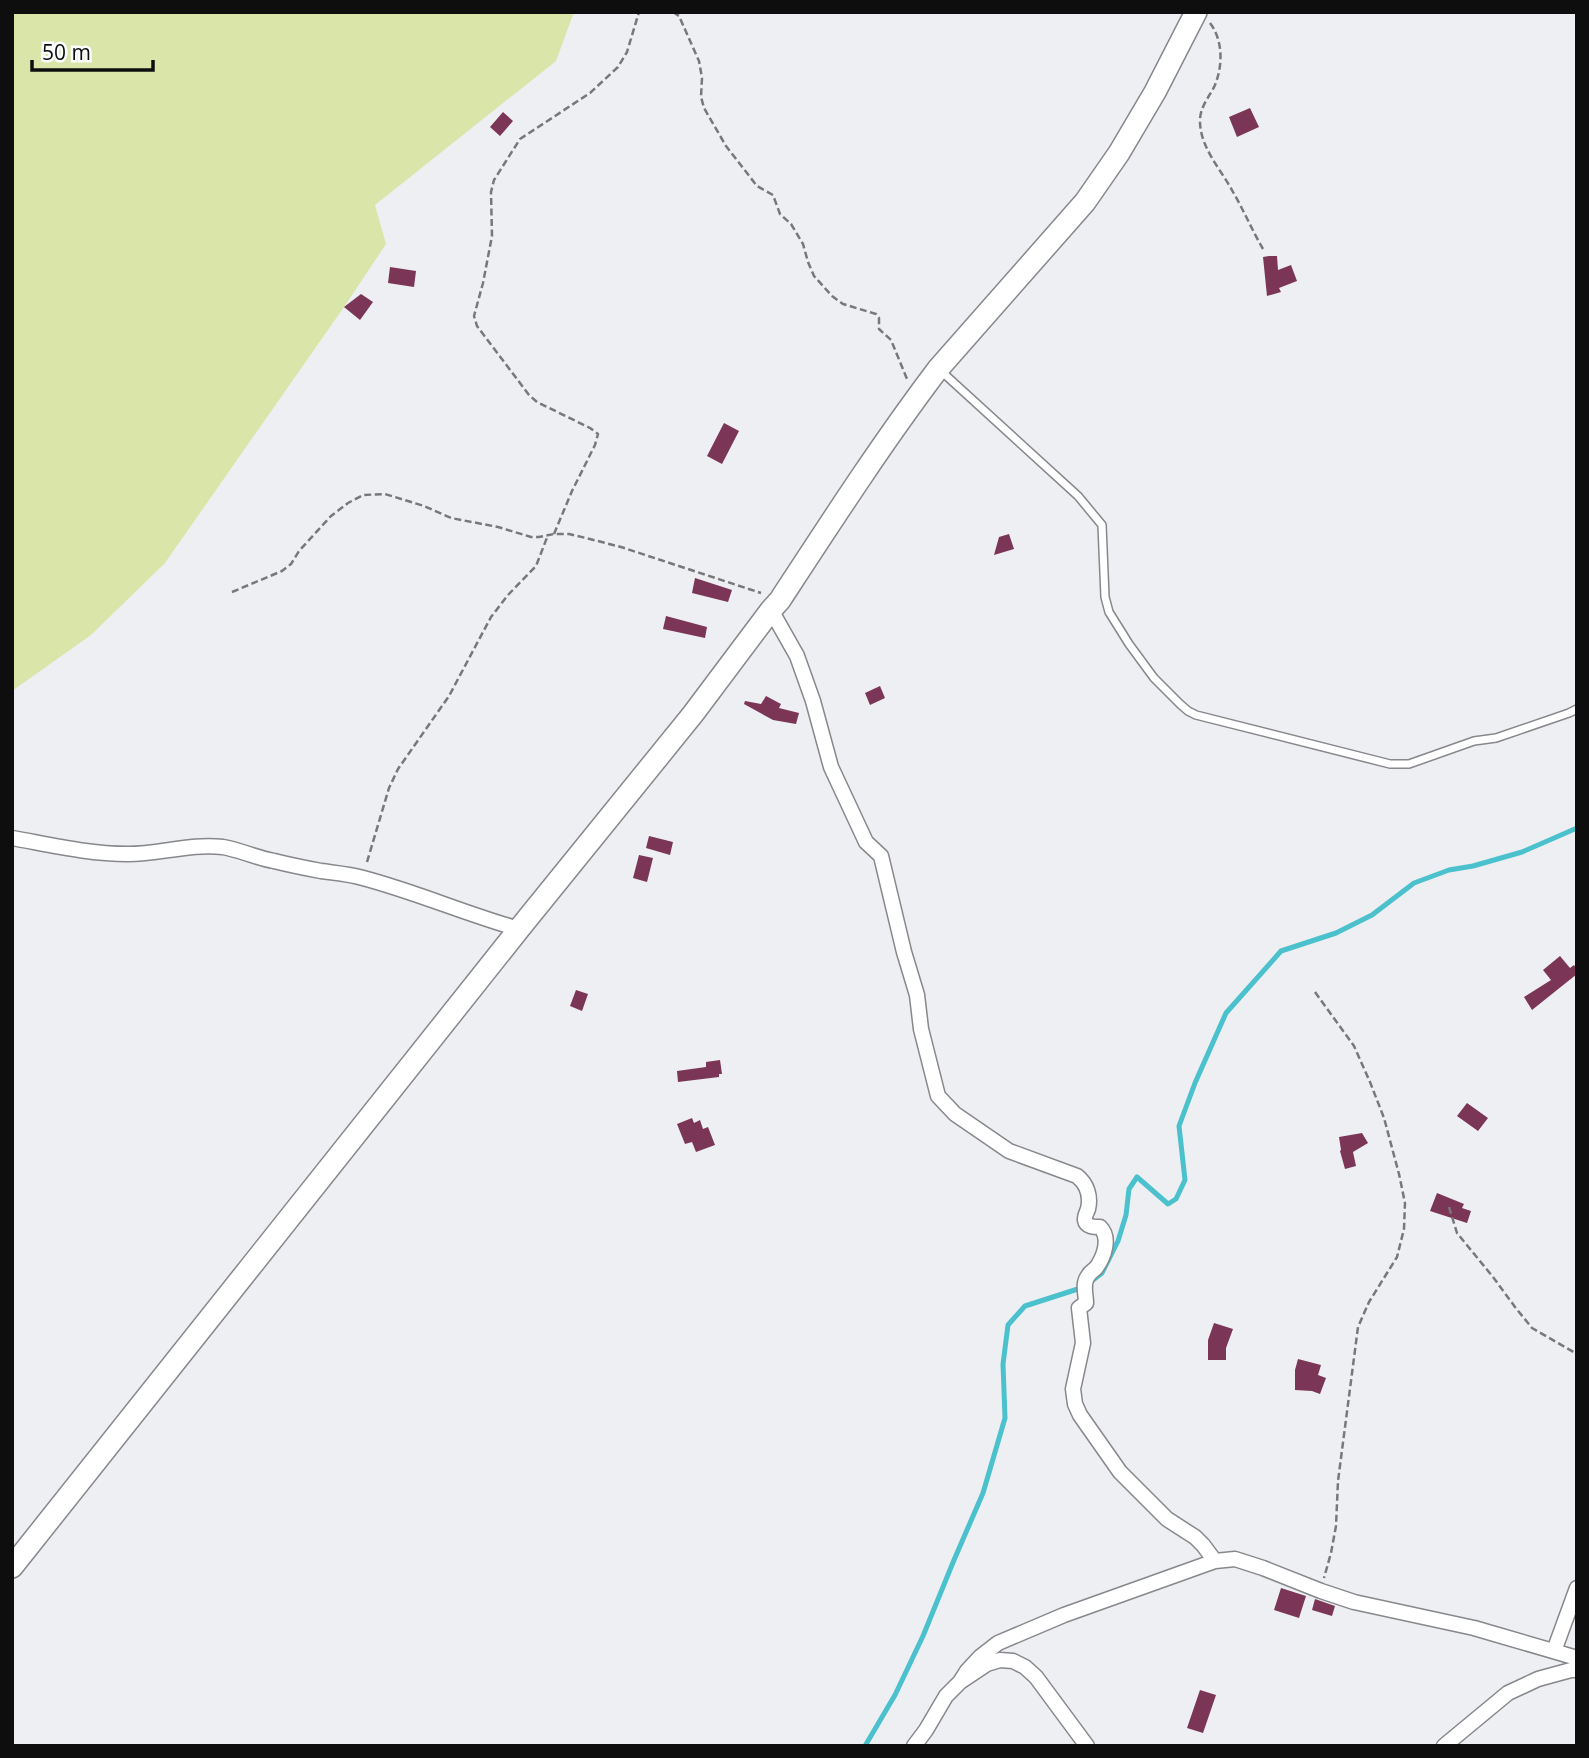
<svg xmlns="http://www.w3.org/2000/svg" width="1589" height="1758" font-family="'Open Sans',sans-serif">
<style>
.green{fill:#dae5aa}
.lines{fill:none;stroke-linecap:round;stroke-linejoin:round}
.stream{stroke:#4ac1cc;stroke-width:5}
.building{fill:#7b3556}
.service-casing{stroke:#86888b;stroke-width:10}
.minor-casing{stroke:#86888b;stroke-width:17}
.primary-casing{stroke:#86888b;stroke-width:24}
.path{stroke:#77787a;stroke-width:2.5;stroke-dasharray:7 3.5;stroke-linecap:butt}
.service{stroke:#fff;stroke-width:7}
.minor{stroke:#fff;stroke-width:14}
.primary{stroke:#fff;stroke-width:21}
</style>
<rect width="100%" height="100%" fill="#edeff2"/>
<path class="green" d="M12 12H574L556 61 375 205 386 244 344 307 165 563 91 635 12 691Z"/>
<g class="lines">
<path class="stream" d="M865 1746 895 1695 923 1636 954 1560 983 1493 1005 1418 1003 1364 1008 1325 1025 1306 1084 1287 1102 1273 1118 1241 1126 1215 1129 1189 1137 1177 1168 1204 1176 1199 1185 1180 1179 1126 1195 1083 1226 1013 1281 951 1336 933 1372 915 1414 883 1449 870 1473 866 1522 852 1577 828"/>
</g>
<path class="building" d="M1250 108 1259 127 1237 137 1229 117Z
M503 112 513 121 500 136 490 127Z
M1269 256H1277L1278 270 1291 265 1297 281 1279 288 1281 292 1267 296 1263 257Z
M390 267 416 271 414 287 388 283Z
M361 294 373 302 360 320 344 307Z
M724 423 739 431 722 464 707 456Z
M1009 534 1014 549 994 555 999 537Z
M695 578 732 590 728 602 692 593Z
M666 616 707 627 705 638 663 629Z
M880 686 885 698 870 705 865 693Z
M766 696 781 704 779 708 799 713 796 724 773 720 744 704 745 701 761 704Z
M649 836 673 842 670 855 646 848Z
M639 855 653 858 647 882 633 878Z
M1560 956 1570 968 1574 965 1577 970V974L1532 1010 1524 997 1551 980 1543 970Z
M576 990 588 994 582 1011 570 1006Z
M720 1060 722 1074H719V1077L678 1082 677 1071 706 1067V1062Z
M1467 1103 1488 1118 1478 1131 1457 1116Z
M692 1118 694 1123 700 1120 703 1129 708 1127 715 1145 696 1152 692 1142 685 1144 677 1124Z
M1362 1133 1368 1143 1353 1152 1356 1166 1345 1169 1340 1151 1341 1150 1339 1137Z
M1437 1193 1464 1204 1462 1208 1471 1211 1467 1223 1430 1211Z
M1214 1323 1233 1329 1226 1348V1360H1208V1340Z
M1298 1359 1321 1365 1318 1375 1326 1378 1320 1394 1312 1391 1295 1390V1370Z
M1281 1588 1306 1596 1299 1618 1274 1610Z
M1315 1599 1335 1606 1332 1616 1312 1610Z
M1200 1690 1216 1695 1203 1733 1187 1728Z"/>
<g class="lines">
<g class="service-casing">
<path id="service" d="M941 371 1078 496 1102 525 1105 597 1109 612 1129 644 1154 678 1180 704 1188 711 1196 715 1390 764H1409L1474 741 1496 738 1569 713 1577 709"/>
</g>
<g class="minor-casing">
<path id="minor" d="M771 610 797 656 813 701 831 767 866 842 881 856 904 952 917 995 921 1029 938 1096 955 1114 1009 1151 1077 1176C1087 1184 1091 1196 1088 1209 1087 1212 1084 1217 1085 1220 1086 1227 1094 1227 1100 1227 1111 1238 1104 1257 1096 1268 1093 1271 1090 1272 1088 1276 1082 1284 1086 1294 1086 1303L1079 1308 1083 1343 1073 1389 1075 1404 1080 1415 1120 1472 1167 1519 1195 1537 1203 1545 1215 1561
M12 838C51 845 89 854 128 854 160 854 191 843 223 847 240 850 257 858 274 861 290 865 305 868 321 871 335 873 349 874 363 878 416 892 466 914 519 929
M1554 1651 1577 1588
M960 1682 967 1671 980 1657 998 1643 1064 1615 1215 1561 1235 1559 1263 1568 1321 1591 1354 1602 1474 1628 1577 1658
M914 1746 926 1730 946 1696 960 1682 987 1664 1000 1660 1013 1661 1025 1667 1036 1677 1087 1746
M1444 1746 1508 1693 1538 1679 1571 1670H1577"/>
</g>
<g class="primary-casing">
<path id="primary" d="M12 1567 519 929 693 714 771 610 780 600C831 522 882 443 938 369L1085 202 1119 153 1155 92 1196 12"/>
</g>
<path class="path" d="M673 12 679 16 699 61 702 78 701 97 704 108 726 146 757 186 773 195 780 214 791 224 803 244 808 262 814 276 832 296 843 304 876 314 879 318V329L891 340 907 379
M1210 23C1223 40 1223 65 1215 85 1210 96 1201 105 1200 119 1199 147 1221 169 1233 192 1244 211 1252 230 1263 249
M554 534 572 491 595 445 598 434 590 428 537 402 529 395 477 326 474 316 483 283 492 236 491 192 494 180 520 139 590 93 618 67 627 52 639 12
M232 592 282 571 291 564 299 551 331 516 348 503 363 495 385 494 424 506 451 518 498 527 531 537H539L554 534H569L586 538 621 547 761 593
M367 862 389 788 398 769 449 696 491 617 508 595 536 566 548 535
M1315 992 1354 1046 1370 1082 1384 1118 1399 1174 1405 1203 1404 1229 1397 1257 1369 1302 1358 1327 1338 1481 1336 1526 1331 1553 1324 1578
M1449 1207 1457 1233 1493 1277 1515 1307 1532 1328 1577 1354"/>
<use href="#service" class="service"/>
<use href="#minor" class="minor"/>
<use href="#primary" class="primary"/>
</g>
<rect width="1589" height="1758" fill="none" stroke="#0e0e0f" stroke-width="28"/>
<path d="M32 60v10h121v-10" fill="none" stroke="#0e0e0f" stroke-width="3.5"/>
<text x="42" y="60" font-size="21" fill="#0e0e0f" stroke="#fafcfe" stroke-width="5" paint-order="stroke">50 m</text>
</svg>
